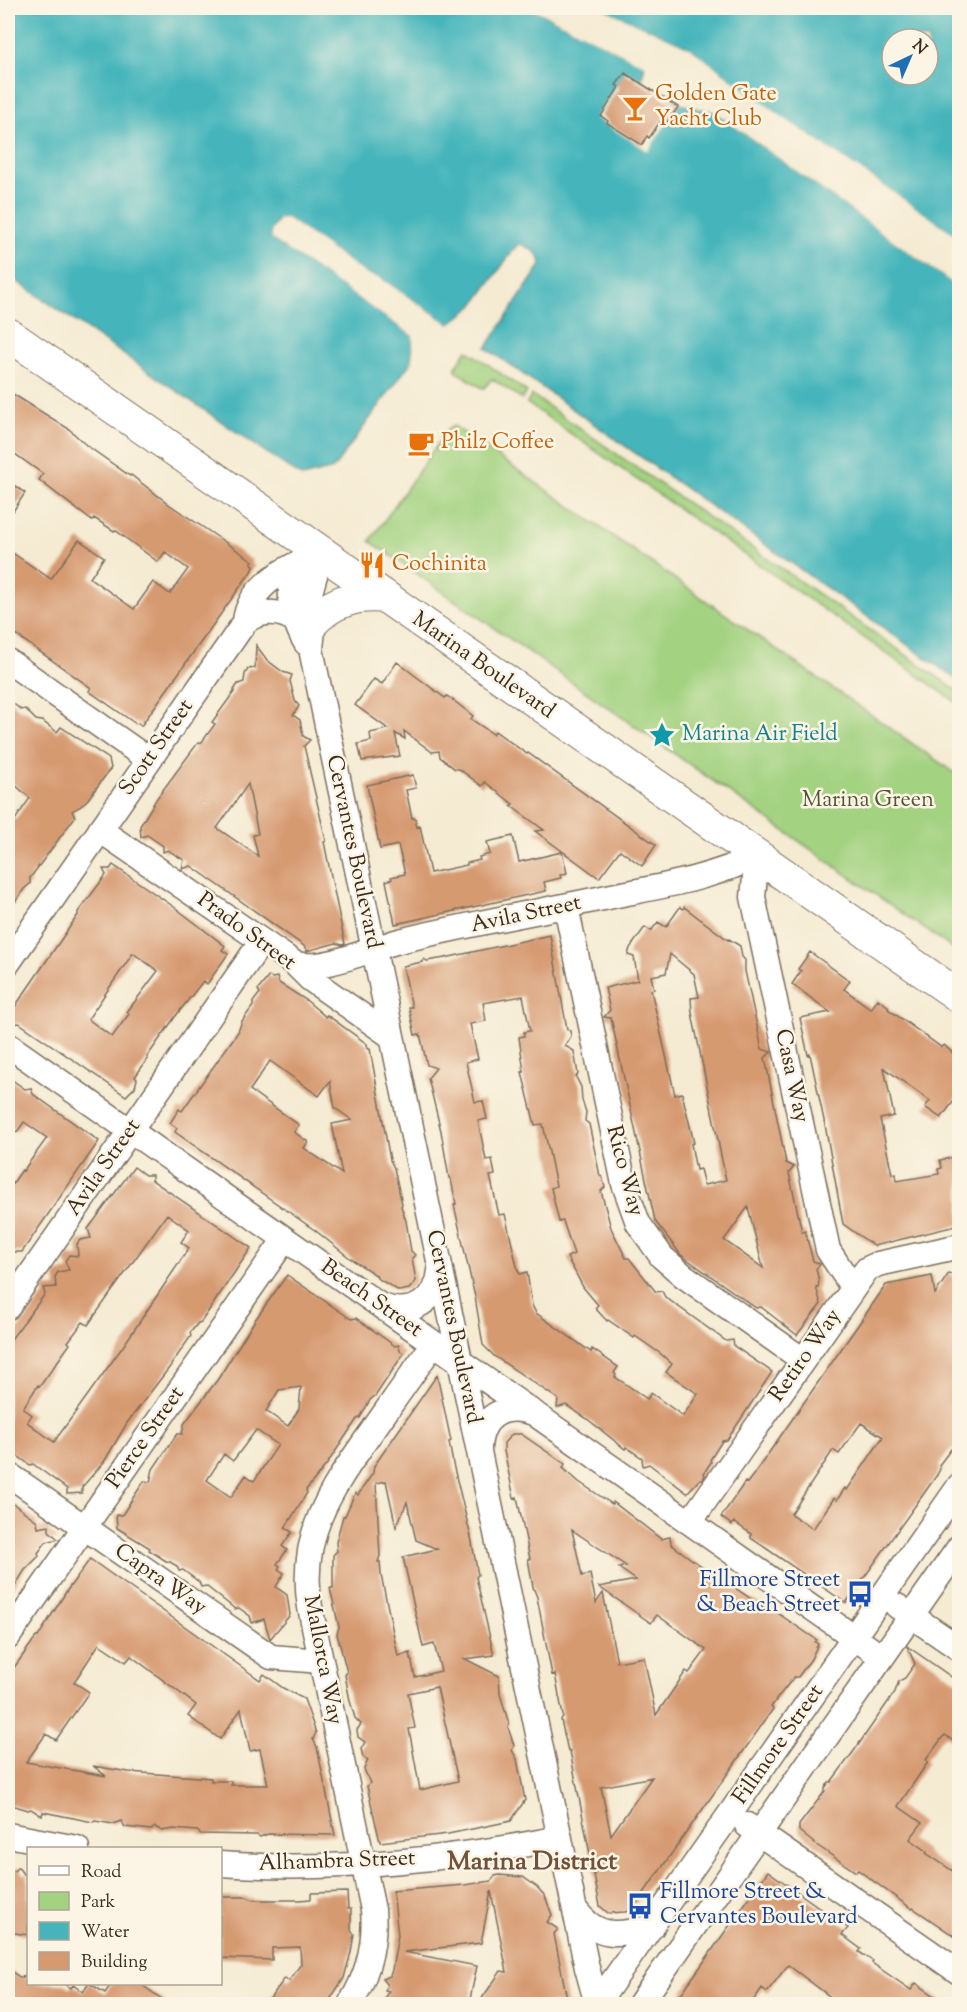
<svg xmlns="http://www.w3.org/2000/svg" width="967" height="2012" font-family="'Sorts Mill Goudy',serif">
<style>
.green{fill:#a3d281;stroke:#6f7e50;stroke-width:1.5}
.water{fill:#45b5bb;stroke:#40706c;stroke-width:1.5;fill-rule:evenodd}
.pier{fill:#f5ebd3}
.building{fill:#d69a71;fill-rule:evenodd}
.lines{fill:none;stroke-linecap:round;stroke-linejoin:round}
.minor-casing{stroke:#7c6e5d;stroke-width:27}
.major-casing{stroke:#7c6e5d;stroke-width:34}
.minor{stroke:#fff;stroke-width:24}
.major{stroke:#fff;stroke-width:32}
.labels{text-anchor:middle;dominant-baseline:central;stroke-width:5;stroke-linejoin:round;paint-order:stroke}
.food-label{font-size:22px;fill:#c56008;stroke:#fcf5e5;text-anchor:start}
.street-label{font-size:22px;fill:#3b2a1e;stroke:#fcf5e5}
.culture-label{font-size:22px;fill:#0d838f;stroke:#fcf5e5;text-anchor:start}
.park-label{font-size:22px;fill:#555437;stroke:#fcf5e5}
.transit-label{font-size:22px;fill:#164399;stroke:#fcf5e5;text-anchor:end}
.quarter-label{font-size:26px;font-weight:bold;fill:#71513b;stroke:#fcf5e5}
</style>
<rect width="100%" height="100%" fill="#fcf5e5"/>
<filter id="ink" filterUnits="userSpaceOnUse"><feTurbulence type="fractalNoise" baseFrequency=".0167" numOctaves="2"/><feDisplacementMap in="SourceGraphic" scale="12" xChannelSelector="R" yChannelSelector="G"/><feConvolveMatrix kernelMatrix="1 2 1 2 8 2 1 2 1" color-interpolation-filters="sRGB"/></filter>
<filter id="wash" filterUnits="userSpaceOnUse"><feTurbulence type="fractalNoise" baseFrequency=".008" numOctaves="4" result="noise"/><feDisplacementMap in="SourceGraphic" scale="24" xChannelSelector="R" yChannelSelector="G"/><feGaussianBlur stdDeviation="1.35" result="paint"/><feColorMatrix in="noise" values="0 0 0 0 0 0 0 0 0 0 0 0 0 0 0 0 0 1.4 0 .05"/><feComposite in="paint" operator="in"/></filter>
<g filter="url(#wash)">
<rect width="100%" height="100%" fill="#f5ebd3"/>
<path class="green" d="M467 350 527 392 522 399 492 379 484 388H482L456 371V367Z
M532 395 959 692V704L527 403Z
M454 426 959 776V953L370 541 448 429Z"/>
<path class="water" d="M8 8H532L645 65 641 81 680 104 716 113 959 288V681L486 348 541 265C540 252 532 250 521 244L517 245 473 306 449 324 380 278 366 274 287 218 278 219 271 232 272 239 413 336 411 362 333 469 302 477 8 275Z
M602 8H959V237L784 118 690 48ZM892 39H928V75H892Z"/>
<path class="pier" d="M532 8H539L647 62 648 67Z
M599 8H602L690 48 784 118 959 237 960 240 783 121 688 50Z
M626 71 679 104 648 151 596 118Z
M709 108 718 111 960 284 959 288Z
M287 218 366 274 380 278 449 324 448 327 379 281 365 277 286 221 280 222 274 232 275 237 415 334 416 345H413V336L272 239 271 232 279 219Z"/>
<g id="blocks">
<path class="building" d="M625 73 678 107 668 122 662 119 649 138 647 136 642 145 607 123 608 121 601 116 619 87 616 85Z
M8 391 69 429 86 445 130 476 131 475 170 505 253 561 251 563 255 566 141 726 138 723 136 724 89 691 91 688 8 629V550L51 579 79 540 104 557 90 578 134 609 153 582 170 594 188 569 165 552 158 562 115 530 114 531 94 518 92 521 39 480 43 474 8 449Z
M8 481 25 493 8 519Z
M256 645 267 660 283 672 292 675 290 681 295 701 299 706 293 715 300 720 303 736 310 740 304 746 326 841 324 842 345 944 342 945 336 943 307 951 304 946 197 870 191 866 182 869 184 860 168 850 163 852V846L147 835 141 837 140 826 157 798 197 744 202 742 215 724 212 722 234 692V690L238 684 244 682 245 674 248 669 255 668ZM248 784 258 834 253 835 258 856 217 828Z
M397 662 445 698 447 696 458 704 473 716 471 719 493 734 495 731 527 754 528 753 656 845 642 866 620 850 599 878 535 831 544 830 511 806 513 804 485 782 482 786 459 769H455L440 757 439 751 432 752 404 731 405 739 395 733 400 756 362 761 358 744 371 741 370 733 388 729 355 705 374 679 382 684Z
M8 699 21 710 25 709 36 720 42 721 57 732 61 727 109 759 111 768 88 799 81 806 72 811 75 817 30 878V884L24 889 8 912V815L15 820 30 798 8 779Z
M413 775 416 788 406 790 412 818H415L417 827 420 826 430 873 467 865V863L480 860 479 857 490 854 487 842 513 836 519 862 562 852 567 873 560 875 561 878 544 882 546 891 395 924 386 881 392 879 391 877 405 874 398 845 380 849 367 785Z
M113 865 177 909 225 946 222 950 228 954 207 984 203 981 175 1017 147 1057 148 1058 135 1077 137 1079 135 1087 126 1096 19 1023 12 1024V1018L8 1015V1010L14 1008 78 915V912L106 875 103 869H110ZM133 953 158 971 127 1012 129 1014 112 1037 88 1019Z
M680 907 683 909 684 907 728 940 729 939 740 946 742 957 745 960V971L762 1049 771 1052 765 1058 786 1163 794 1167 789 1173 802 1232 805 1231 813 1261 820 1264 816 1269 819 1281 818 1287H816L821 1304 797 1335 761 1307 756 1308 681 1255 655 1221 611 1018 604 1017 610 1010 605 988 638 980 634 957 628 955 630 948 645 927 651 931 658 922 666 927ZM670 954 694 974 699 997 691 998 692 1013 726 1180 704 1185 700 1169 696 1170 691 1144 694 1143 682 1093 675 1095 651 990 654 989 651 976 666 973ZM748 1207 763 1268 724 1240Z
M550 935 567 1029 570 1031 571 1036 565 1046 574 1051 578 1074 576 1077 581 1087 582 1100 586 1112 585 1121 589 1124 600 1176 602 1177 605 1187 601 1191 611 1228 626 1258H629L656 1292 662 1291 665 1297 726 1341 733 1340 734 1346 772 1372 727 1440 722 1441 710 1460 711 1462 704 1473 705 1475 703 1479H700L687 1493 649 1464 643 1466 642 1458 626 1447 625 1449 586 1418 566 1405 557 1408 558 1399 494 1356 483 1345 475 1297 454 1205 456 1204 451 1179 449 1178 441 1131 428 1078 436 1068 427 1065 420 1034 415 1035 409 1007H412L403 966 422 962 424 959 427 961 445 958ZM523 996 530 1031 524 1032V1036L519 1037 524 1072H522L535 1125 543 1124 549 1152 556 1186 551 1188 559 1222 563 1221 574 1254 567 1257 583 1287 598 1305 595 1308 607 1321 608 1320 634 1338 635 1336 661 1354 672 1364 666 1372 698 1394 683 1416 651 1393 647 1399 630 1387 615 1377 616 1375 614 1373 618 1367 592 1349 591 1352 536 1313 532 1305 527 1272 520 1274 518 1271 505 1214 499 1215 490 1176 495 1175 492 1159 486 1160 478 1121 487 1119 483 1101 475 1102 466 1062 478 1059 470 1024 486 1021 483 1003Z
M810 952 850 981 844 989 871 1009 878 999 889 1007 888 1009 941 1047 944 1045 960 1060V1093L941 1118 925 1107 930 1101 884 1068 894 1116 880 1119 892 1174H896L897 1181 939 1174 938 1169 942 1168 940 1160 960 1156V1225L874 1246 843 1224 826 1130 810 1054 808 1055 800 1018 830 1012 792 984 801 971 798 969Z
M269 976 272 978 277 977 279 983 306 1000 326 1017 327 1015 367 1044 368 1049H370L390 1160 394 1168 402 1204 401 1206 406 1221 411 1251 415 1255 412 1258 416 1281 409 1289 399 1291 377 1278 376 1275 351 1259 316 1231 175 1132 177 1128 170 1123 179 1109 182 1111 238 1032 242 1021 253 1006V1002L260 993 258 990ZM270 1061 319 1096 330 1081 335 1108 352 1120 332 1124 342 1174 304 1148 308 1142 294 1132 299 1125 250 1090Z
M8 1077 25 1089 31 1088 33 1094 99 1141 22 1252H8V1190L22 1170 23 1171 47 1138 24 1122 17 1132 8 1125Z
M134 1167 145 1175H152V1180L251 1248 201 1322 198 1323 190 1333 191 1336 169 1368 127 1423 104 1462 82 1487V1493L67 1494V1489L33 1464 30 1465 8 1449V1349L11 1339 45 1294 43 1288 56 1287 55 1277 58 1272 69 1270 65 1261 69 1255 78 1256 77 1244 80 1240 91 1238 88 1229ZM167 1214 189 1230 181 1242 189 1248 124 1345 54 1442 27 1422 32 1415 23 1408 38 1385 40 1386 70 1344 68 1342 83 1322 88 1325Z
M949 1273 960 1281V1441L954 1449H951L939 1465 940 1469 937 1475 846 1603 751 1538V1534L734 1522 732 1525 721 1517 745 1482 747 1483 754 1474 886 1285 932 1276 935 1294ZM861 1423 883 1437 847 1490 845 1488 837 1500 834 1498 813 1529 791 1514 833 1450 839 1454Z
M287 1275 351 1319 356 1318 395 1346 399 1345 400 1351 404 1353 376 1395 370 1400 360 1418 357 1419 327 1464 306 1490 307 1493 285 1528 292 1532 282 1546 287 1550 277 1564 280 1566 278 1569 284 1573 276 1587 287 1595 290 1615 270 1639 264 1619 252 1623 250 1616 239 1608 235 1609 206 1586 201 1587 199 1582 183 1570 179 1571 177 1566 170 1562 166 1561 149 1550 150 1548 117 1528 116 1515H122L144 1481 150 1482 153 1469 177 1434H182L184 1424 218 1379 255 1320ZM301 1387 299 1409 288 1426 266 1411 279 1390ZM256 1430 278 1445 254 1481 246 1475 231 1497 207 1480 224 1454 233 1461Z
M437 1375 451 1441 449 1442 453 1464 471 1537 478 1575 476 1577 494 1655 465 1659 499 1676 500 1694 509 1724 508 1727 514 1746 512 1750 517 1759 525 1800 511 1821 448 1834 380 1842 367 1786 370 1783 364 1769 368 1760 363 1757 361 1749 365 1742 358 1737 357 1730 361 1724 355 1718 350 1701 345 1675 347 1672 337 1634 339 1627 330 1588H333V1555L337 1551 336 1542 343 1516H345L355 1493 358 1495 373 1473 374 1466ZM386 1481 396 1527 407 1502 416 1540 437 1549 403 1557 423 1647 434 1644 441 1671 415 1677 410 1653 398 1656 381 1575 380 1562H378L380 1556 376 1483ZM437 1687 458 1781 420 1790 409 1729 415 1728 408 1693Z
M512 1434H521L565 1464 563 1468 579 1482 612 1504 613 1502 661 1539 670 1537 671 1544 694 1561 765 1608 767 1606 817 1640 815 1642 818 1644 811 1659 798 1677H794L779 1696 771 1707 773 1709 632 1910 625 1912 608 1913 600 1906 570 1751H568L561 1720 563 1716 555 1674 552 1675 537 1597 533 1587 528 1559H530L517 1497 514 1498 504 1451V1443ZM572 1530 626 1566 619 1568 636 1580 599 1587 651 1623 657 1615 706 1650 689 1673 686 1671 656 1715 644 1657 617 1662 603 1593 596 1603 590 1574 582 1576ZM652 1777 611 1835 601 1787Z
M8 1500 37 1521 38 1528 49 1526V1531L58 1539 46 1542 38 1553 39 1556 25 1570 8 1597Z
M90 1559 260 1680 264 1674 283 1688 304 1699 316 1733 313 1739 317 1747 335 1835 268 1834 260 1837 257 1835 201 1834 197 1831 173 1829 162 1831 155 1827 151 1830 125 1827 121 1821 113 1824 95 1821 93 1822 43 1812 42 1816 31 1809 28 1810 8 1804V1676L36 1637H38L66 1592ZM99 1644 126 1662 131 1656 196 1705 188 1716 220 1739 241 1709 250 1751 260 1749 268 1785H231V1781H211V1778L129 1772 93 1766 106 1776 26 1762 46 1734 56 1740 89 1692 74 1682Z
M907 1646 960 1683V1746L945 1735 942 1738 926 1760 928 1762 898 1806 922 1823 910 1839 927 1851 926 1853 960 1876V1940L913 1908 912 1909 858 1870 856 1872 815 1844 799 1831V1825L825 1791V1788L829 1782H831L854 1751 895 1692 899 1681 905 1678 915 1664Z
M18 1867 23 1874H28V1935L8 1932V1869L14 1871Z
M768 1871 848 1928 842 1935 861 1949 859 1952 873 1961 872 1963 911 1990 916 1983 946 2004H829L833 1999 788 1965 767 1992 762 1988 751 2004H674Z
M499 1875 523 1877 537 1887 545 1896 552 1915 547 1922 558 1929 554 1934 568 2004H478L501 1971 507 1972 491 1891 481 1943 404 1952 477 1966 469 2004H380L389 1991 385 1990 387 1985 382 1979 390 1976 392 1970 398 1935 393 1891 465 1885 491 1881 495 1876Z
M347 1892 348 1909H351V1930L354 1934 351 1952 344 1978 327 2004H266L285 1978 289 1981 301 1964 300 1947 272 1948V1960L220 1958V1897H246L254 1900H299L311 1899V1893Z
M8 1969 21 1978 23 1976 28 1979V1983L65 1984 71 1988 73 1985 83 1992 89 1983 105 1993 112 1983H139L169 2004H8Z"/>
</g>
</g>
<g filter="url(#ink)">
<use href="#blocks" fill-opacity="0" stroke="#7c6e5d" stroke-width="1.5"/>
<g class="lines">
<g class="minor-casing">
<path id="minor" d="M321 553 310 593 313 629 311 649 587 1968 597 2004
M245 622C260 610 280 610 296 621
M306 643C297 629 285 595 294 579 298 572 305 567 311 562
M8 661 149 760
M100 830 294 963 310 979 391 1036
M757 856 753 897 828 1250 853 1288
M566 906 624 1184 638 1223 662 1257 684 1276 803 1360
M8 963 245 622C248 585 291 565 321 553
M294 963C321 973 372 948 399 941 473 923 548 910 622 894 668 885 714 877 757 856
M8 1045 882 1657
M382 1306C411 1317 438 1301 440 1270
M8 1307 262 941
M479 1448C481 1415 504 1403 534 1413
M8 1474 271 1657 321 1661
M690 1522 867 1269 878 1264 960 1246
M897 1606 960 1649
M8 1637 285 1239
M747 1825 960 1973
M8 1835 77 1848
M220 1864C334 1872 448 1860 560 1838
M575 1909C597 1940 619 1935 652 1927
M350 2004C368 1975 376 1945 373 1910L310 1607C298 1535 331 1490 370 1434 391 1404 413 1373 434 1343
M597 2004 960 1485
M640 2004 960 1546"/>
</g>
<g class="major-casing">
<path id="major" d="M8 334 960 997
M312 623C332 601 356 594 385 597"/>
</g>
<use href="#minor" class="minor"/>
<use href="#major" class="major"/>
</g>
</g>
<defs>
<g id="bar-bare" transform="scale(2.07)"><path d="M-6-5H6L.8 .8V4.5H3.5V6h-7V4.5H-.8V.8Z" fill="#e8710a" stroke="#fcf5e5" stroke-width="2.5" paint-order="stroke"/></g>
<g id="cafe-bare" transform="scale(2.07)"><path d="M-5.5-4.5H6V0H3Q3 3.5 0 3.5H-2.5Q-5.5 3.5-5.5 0ZM3-3.2v2h1.7v-2ZM-6 4.5H4V6H-6Z" fill="#e8710a" stroke="#fcf5e5" stroke-width="2.5" paint-order="stroke"/></g>
<g id="restaurant-bare" transform="scale(2.07)"><path d="M-5-6h1v4h1v-4h1v4h1v-4h1v5L-1.5 .5V6h-2V.5L-5-1ZM5-6V6H3V1.5H1.5Q1.5-4 5-6Z" fill="#e8710a" stroke="#fcf5e5" stroke-width="2.5" paint-order="stroke"/></g>
<g id="sight-bare" transform="scale(2.07)"><path d="M0-6L1.8-2.2L6-1.7L2.9 1.2L3.7 5.4L0 3.3L-3.7 5.4L-2.9 1.2L-6-1.7L-1.8-2.2Z" fill="#0f9aa8" stroke="#fcf5e5" stroke-width="2.5" paint-order="stroke"/></g>
<g id="bus-bare" transform="scale(2.07)"><path d="M-5-6H5V4H4V6H2V4H-2V6H-4V4H-5ZM-3.5-4V0h7V-4ZM-3.5 1.2v1.5H-2V1.2ZM2 1.2v1.5H3.5V1.2Z" fill="#1a4fb4" stroke="#fcf5e5" stroke-width="2.5" paint-order="stroke"/></g>
</defs>
<g fill-rule="evenodd">
<use href="#bar-bare" x="635" y="108"/>
<use href="#cafe-bare" x="421" y="443"/>
<use href="#restaurant-bare" x="372" y="565"/>
<use href="#sight-bare" x="662" y="735"/>
<use href="#bus-bare" x="860" y="1594"/>
<use href="#bus-bare" x="640" y="1906"/>
</g>
<g class="labels">
<g class="food-label">
<text x="655" y="95">Golden Gate<tspan x="655" dy="25">Yacht Club</tspan></text>
<text x="441" y="443">Philz Coffee</text>
<text x="392" y="565">Cochinita</text>
</g>
<g class="street-label">
<text transform="translate(483 666) rotate(35)">Marina Boulevard</text>
<text transform="translate(157 748) rotate(-55)">Scott Street</text>
<text transform="translate(353 852) rotate(78)">Cervantes Boulevard</text>
<text transform="translate(526 915) rotate(-12)">Avila Street</text>
<text transform="translate(246 932) rotate(36)">Prado Street</text>
<text transform="translate(791 1076) rotate(78)">Casa Way</text>
<text transform="translate(104 1168) rotate(-55)">Avila Street</text>
<text transform="translate(624 1171) rotate(75)">Rico Way</text>
<text transform="translate(371 1299) rotate(35)">Beach Street</text>
<text transform="translate(453 1327) rotate(78)">Cervantes Boulevard</text>
<text transform="translate(806 1356) rotate(-55)">Retiro Way</text>
<text transform="translate(146 1438) rotate(-55)">Pierce Street</text>
<text transform="translate(160 1580) rotate(35)">Capra Way</text>
<text transform="translate(322 1660) rotate(79)">Mallorca Way</text>
<text transform="translate(779 1745) rotate(-55)">Fillmore Street</text>
<text transform="translate(337 1862) rotate(-2)">Alhambra Street</text>
</g>
<g class="culture-label">
<text x="682" y="735">Marina Air Field</text>
</g>
<g class="park-label">
<text x="868" y="801">Marina Green</text>
</g>
<g class="transit-label">
<text x="840" y="1581">Fillmore Street<tspan x="840" dy="25">&amp; Beach Street</tspan></text>
<text x="660" y="1893" text-anchor="start">Fillmore Street &amp;<tspan x="660" dy="25">Cervantes Boulevard</tspan></text>
</g>
<g class="quarter-label">
<text x="532" y="1862">Marina District</text>
</g>
</g>
<rect width="967" height="2012" fill="none" stroke="#fcf5e5" stroke-width="30"/>
<rect x="27" y="1847" width="195" height="138" fill="#fcf5e5" stroke="#afa495" stroke-width="1.5"/>
<rect x="39" y="1866" width="30" height="9" fill="#ffffff" stroke="#afa495" stroke-width="1.5"/>
<text x="81" y="1877" font-size="18" fill="#3b2a1e">Road</text>
<rect x="39" y="1892" width="30" height="18" fill="#a3d281" stroke="#afa495" stroke-width="1.5"/>
<text x="81" y="1907" font-size="18" fill="#3b2a1e">Park</text>
<rect x="39" y="1922" width="30" height="18" fill="#45b5bb" stroke="#afa495" stroke-width="1.5"/>
<text x="81" y="1937" font-size="18" fill="#3b2a1e">Water</text>
<rect x="39" y="1952" width="30" height="18" fill="#d69a71" stroke="#afa495" stroke-width="1.5"/>
<text x="81" y="1967" font-size="18" fill="#3b2a1e">Building</text>
<g transform="translate(910 57) rotate(44)"><circle r="28" fill="#fcf5e5" stroke="#afa495" stroke-width="1.5"/>
<path d="M0-4.5L10 22L0 15L-10 22Z" fill="#1f6fb2"/>
<text y="-9" font-size="16" font-weight="bold" text-anchor="middle" fill="#3b2a1e">N</text>
</g>
</svg>
